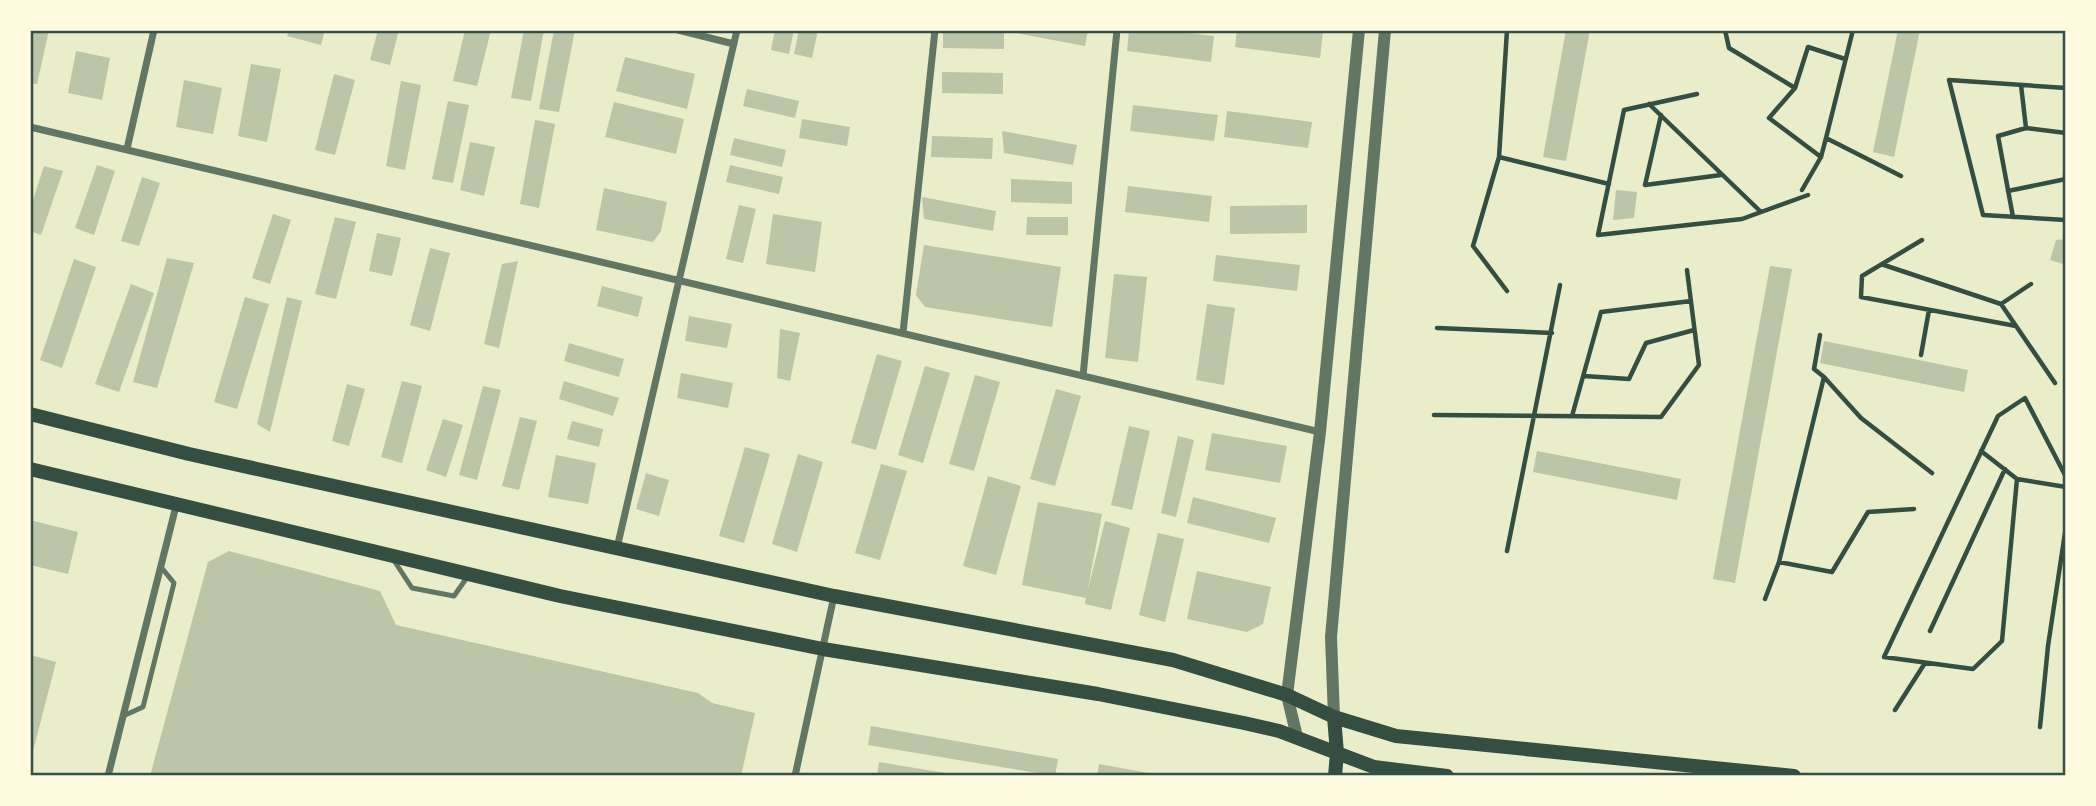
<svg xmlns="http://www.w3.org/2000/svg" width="2096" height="806" font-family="'Titillium Web',sans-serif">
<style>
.building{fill:#bcc5a7}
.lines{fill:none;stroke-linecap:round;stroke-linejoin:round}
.path{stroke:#344e41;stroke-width:4.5}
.service{stroke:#617663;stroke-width:5}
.minor{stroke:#617663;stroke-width:7}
.tertiary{stroke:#617663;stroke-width:12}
.secondary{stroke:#344e41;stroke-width:14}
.neatline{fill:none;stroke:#344e41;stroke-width:2.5}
</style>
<rect width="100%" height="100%" fill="#e9edc9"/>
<path class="building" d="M30 30H49L37 84 30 83Z
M289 30H325L321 45 287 36Z
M378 30H399L390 65 370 60Z
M465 30H491L477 86 453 81Z
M524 30H544L531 101 511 98Z
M554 30H575L559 112 539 109Z
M775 30H794L789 54 771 50Z
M799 30H818L812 58 794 54Z
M943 30H1004V49L943 48Z
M1016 30H1088L1085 46 1016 33Z
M1129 30H1165L1214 36 1211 62 1127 51Z
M1237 30 1323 32 1320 58 1235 47Z
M1566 30H1590L1566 161 1543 157Z
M1898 30H1920L1894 157 1873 152Z
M76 51 110 58 102 100 68 93Z
M625 57 695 74 687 109 616 91Z
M251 64 281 69 267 142 238 136Z
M942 72 1003 73V94L942 93Z
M334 74 355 80 335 155 315 150Z
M184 80 222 88 213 134 176 127Z
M401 81 421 85 405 170 386 166Z
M747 89 799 101 795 118 743 106Z
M448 101 469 105 453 183 432 179Z
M614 102 684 119 676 154 605 137Z
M1133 105 1218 115 1214 141 1130 131Z
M1227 111 1312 122 1308 148 1224 137Z
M802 119 850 127 847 146 799 138Z
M535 120 555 124 539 208 520 204Z
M1002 131 1077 145 1073 165 1004 153Z
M932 136 993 138 992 159 931 157Z
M734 138 786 150 782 167 730 155Z
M470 142 495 147 484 196 460 190Z
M97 165 115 171 94 235 75 228Z
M730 165 783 177 779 194 726 182Z
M44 166 63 171 41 235 30 231V209Z
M142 177 160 183 139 246 121 241Z
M1011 179 1072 182V204L1011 202Z
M1128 186 1212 196 1209 222 1125 212Z
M604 188 667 202 661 231 653 242 596 230Z
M1616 190 1637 192 1634 218 1613 220Z
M922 197 996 211 993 231 924 219Z
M739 205 756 209 743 263 726 259Z
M1307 205V233L1230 234V206Z
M273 214 291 220 270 284 252 278Z
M773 214 822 222 815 272 766 264Z
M335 217 356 222 336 299 315 294Z
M1027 217H1068V235H1026Z
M377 233 401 238 392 276 369 271Z
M2066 239V265L2050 260 2056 240Z
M924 245 1061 267 1052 327 925 307 916 295Z
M430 248 450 253 430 331 410 325Z
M1216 255 1300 265 1297 291 1213 281Z
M167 258 194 263 157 388 133 382Z
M74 259 96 267 62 368 40 360Z
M518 261 499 348 484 344 502 264Z
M1770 266 1792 269 1735 583 1713 579Z
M1114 274 1147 277 1138 362 1105 358Z
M131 284 154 293 119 392 95 384Z
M602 286 643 297 638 317 597 306Z
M245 297 269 304 237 409 214 402Z
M287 297 302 301 270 432 257 424Z
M1207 304 1235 308 1224 385 1196 380Z
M689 316 732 324 727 348 685 341Z
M780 329 800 333 790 381 777 378Z
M1824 341 1968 370 1964 392 1820 363Z
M569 343 624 359 619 377 564 361Z
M877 354 902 361 876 450 851 443Z
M925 366 950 373 923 463 898 455Z
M681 373 733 383 728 408 677 398Z
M975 375 1000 382 974 471 949 464Z
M402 381 422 386 402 463 381 457Z
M564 381 619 398 613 416 559 399Z
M347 384 365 389 349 446 332 441Z
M483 386 501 390 477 480 459 475Z
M1056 389 1081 396 1055 486 1030 479Z
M520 417 537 421 519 490 502 486Z
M443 419 463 425 446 477 426 470Z
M572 421 603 429 599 447 567 439Z
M1129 426 1150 431 1132 510 1111 505Z
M1212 433 1287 446 1280 483 1205 470Z
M1178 436 1194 440 1176 517 1161 513Z
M745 447 770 454 744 543 719 536Z
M1537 451 1681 479 1677 500 1533 472Z
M798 454 823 462 797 552 772 544Z
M556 455 596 463 588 504 548 497Z
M881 464 907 471 880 560 855 553Z
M646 473 669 480 659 516 636 509Z
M988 476 1021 486 996 575 963 566Z
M1193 497 1276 518 1269 543 1187 523Z
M1038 502 1102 514 1087 593 1105 521 1130 528 1111 610 1085 604 1086 598 1022 585Z
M30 520 78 532 68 574 30 565Z
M1158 533 1184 539 1165 622 1139 615Z
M229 551 380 591 396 625 698 693 712 703 755 713 741 776H150L208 562Z
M1197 571 1271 587 1263 624 1247 632 1187 619Z
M30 655 56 662 31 759 30 758Z
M871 726 1058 759 1055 776 868 745Z
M879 762 957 775V776H877Z
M1099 764 1160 775V776H1097Z"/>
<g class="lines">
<path class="path" d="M1507 30 1499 157 1473 246 1507 291
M1725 30 1729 48 1795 88 1808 47 1845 59
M1853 30 1826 138 1901 176
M2021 85 2026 128
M1795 88 1769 118 1821 157
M2066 88 1949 80 1983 215 2066 220
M1697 94 1624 110 1598 235 1742 219 1808 195
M1649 104 1761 212
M1661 115 1645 185 1721 175
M1499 157 1609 184
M2065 179 2066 149
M1802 190 1821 157 1826 138
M2008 191 2066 179
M2013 217 1998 136 2026 128 2066 133
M1922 240 1862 276 1861 297 2016 326
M1884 265 2001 304 2055 383
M2001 304 2031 284
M1437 328 1552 333
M1921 355 1929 310
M1584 376 1629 379 1646 343 1694 330
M1824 377 1861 418 1932 473
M1434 415 1661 417 1699 365 1687 270
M1572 416 1601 312 1691 301
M1981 451 2017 479 2066 487
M2017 479 2002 641 1973 669 1884 657 1998 416 2025 398 2066 477
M1507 551 1560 285
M1779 562 1832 572 1868 512 1914 509
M1765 599 1779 562 1824 377 1814 369 1820 335
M1930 631 2005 469
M1895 710 1925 663
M2040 727 2048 646 2066 526"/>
<path class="service" d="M393 559 412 588 454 596 468 576
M123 716 143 707 174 583 161 567"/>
<path class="minor" d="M678 30 734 44
M30 127 1320 432
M127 149 154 30
M903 333 935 30
M1083 376 1117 30
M617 548 737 30
M108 776 176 506
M795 776 834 596"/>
<path class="tertiary" d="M1334 717 1331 637 1385 30
M1297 737 1287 695 1320 432 1359 30"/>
<path class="secondary" d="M30 414 189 454 834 596 1173 660 1287 695 1334 717 1396 736 1794 776
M30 469 560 596 823 649 1098 694 1244 723 1279 731 1374 767 1447 776
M1334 717 1337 753 1335 776"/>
</g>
<rect width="2096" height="806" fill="none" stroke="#fefae0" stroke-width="63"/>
<rect x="32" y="32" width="2032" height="742" class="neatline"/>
</svg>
